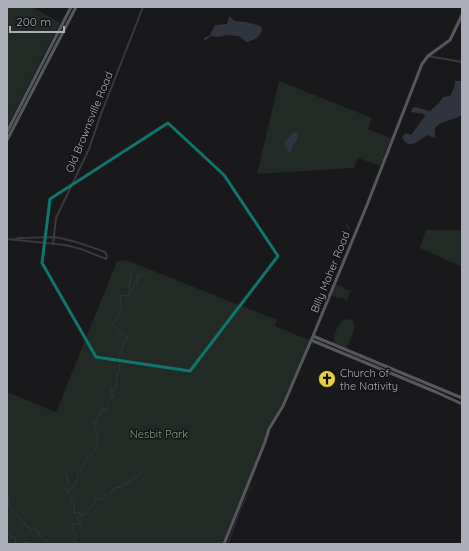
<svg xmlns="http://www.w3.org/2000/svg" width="469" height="551" font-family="Quicksand,sans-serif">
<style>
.green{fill:#222a25}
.water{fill:#2f343e}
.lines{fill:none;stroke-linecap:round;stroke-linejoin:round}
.stream{stroke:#2f343e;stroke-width:1}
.minor{stroke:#3a393f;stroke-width:2}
.major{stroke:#56565e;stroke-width:3}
.marked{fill:none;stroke:#0f766e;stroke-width:3;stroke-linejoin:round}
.labels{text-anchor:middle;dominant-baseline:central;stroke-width:3;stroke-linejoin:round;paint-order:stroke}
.street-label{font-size:11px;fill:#abadb9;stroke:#141315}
.poi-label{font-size:11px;fill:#abadb9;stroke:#141315;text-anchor:start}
.park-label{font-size:11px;fill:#84a38b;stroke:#141315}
</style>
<rect width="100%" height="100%" fill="#19181a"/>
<path class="green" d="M7 7H33L60 23 7 127Z
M279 81 372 118 368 129 391 138 380 166 358 158 354 168 257 174Z
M426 230H462V267L420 248Z
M126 260 277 320 275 326 311 341 282 408 270 427 223 544H7V392L56 412 117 261Z
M337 285 344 287V289L349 291 350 290 352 291H350L347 299 348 301H346V299L341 297 340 299 333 296 332 293 335 286Z
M346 319 352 320 355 327 349 343 346 348 333 342C335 334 337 322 346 319Z"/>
<path class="water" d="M229 16 235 21 246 22 260 26 262 28C261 38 254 40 246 42L239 36 228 35 216 37 211 36 206 40H204V38L210 35 215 25 227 24Z
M455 81H462V115C451 122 443 119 435 128V138L427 135C419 141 408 151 402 137L406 133 411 135 425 116 424 114 411 112 412 108 415 107 430 111 439 103 443 97 450 96 454 88Z
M294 132 297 133C300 141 291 145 291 152H289L284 144C286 140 290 135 294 132Z"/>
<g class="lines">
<path class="stream" d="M346 224 350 230
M131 291 135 284H137V275L140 278 141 274
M66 474 69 482 64 489 68 491
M7 489 10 508 25 523 24 524 26 527 28 526 31 530 33 528 37 530 40 537 52 544
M249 491 251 487
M84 515 86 514 89 508 94 505 95 500 97 498 101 500 105 495 107 497 111 494 113 489 114 491 115 488 121 487 123 484 126 485 128 481 131 482 133 478H135L145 469
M7 534H9L11 537H15L16 544
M23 544 25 542 28 544
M79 544 73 541 77 536 74 533 72 524H81L82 522 78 520 77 517 83 515 77 512 74 514V505L71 500V497L67 492 71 488 74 487 77 481 78 473 81 471C82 459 97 453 98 441 98 435 95 428 93 422H98L99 420 96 418 98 415 101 414 102 409 106 410 108 407 106 403 113 398V395L110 394 111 388 114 391 117 384 116 378 120 367 119 355 123 347 122 343 128 338 119 332 116 327 112 326V324L122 310 120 297 121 295 128 296 130 292 129 287 132 272
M228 544 238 516 247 495"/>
<path class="minor" d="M428 56 462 62
M7 239 65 245 81 249 106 259 107 256 105 252C88 246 72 239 53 237 42 237 30 238 19 238L14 240
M53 244 56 218 89 149 101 114 143 7"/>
<path class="major" d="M7 132 71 7
M7 140 76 7
M313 336 462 398
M311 340 436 392 462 404
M224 544 265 442 269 429 283 406 313 336 367 205 422 64 428 56 450 40 462 15"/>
</g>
<path class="marked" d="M168 123 224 175 278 256 190 371 96 357 42 263 50 199Z"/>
<defs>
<g id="church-disc" transform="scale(0.9)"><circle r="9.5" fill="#e7ce43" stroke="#141315"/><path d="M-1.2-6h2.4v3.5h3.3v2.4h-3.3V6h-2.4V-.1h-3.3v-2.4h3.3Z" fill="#111"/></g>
</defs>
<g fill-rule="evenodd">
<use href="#church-disc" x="327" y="379"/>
</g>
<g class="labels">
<g class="street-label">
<text transform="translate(89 122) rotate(-68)">Old Brownsville Road</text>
<text transform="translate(330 272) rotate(-68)">Billy Maher Road</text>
</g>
<g class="poi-label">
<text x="340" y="373">Church of<tspan x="340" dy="13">the Nativity</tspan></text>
</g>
<g class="park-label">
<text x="159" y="434">Nesbit Park</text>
</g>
</g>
<rect width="469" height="551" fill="none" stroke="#abadb9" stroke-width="16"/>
<path d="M10 26v6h54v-6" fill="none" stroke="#abadb9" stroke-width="2"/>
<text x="16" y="26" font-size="12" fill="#abadb9" stroke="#141315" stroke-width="3" paint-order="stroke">200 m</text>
</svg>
